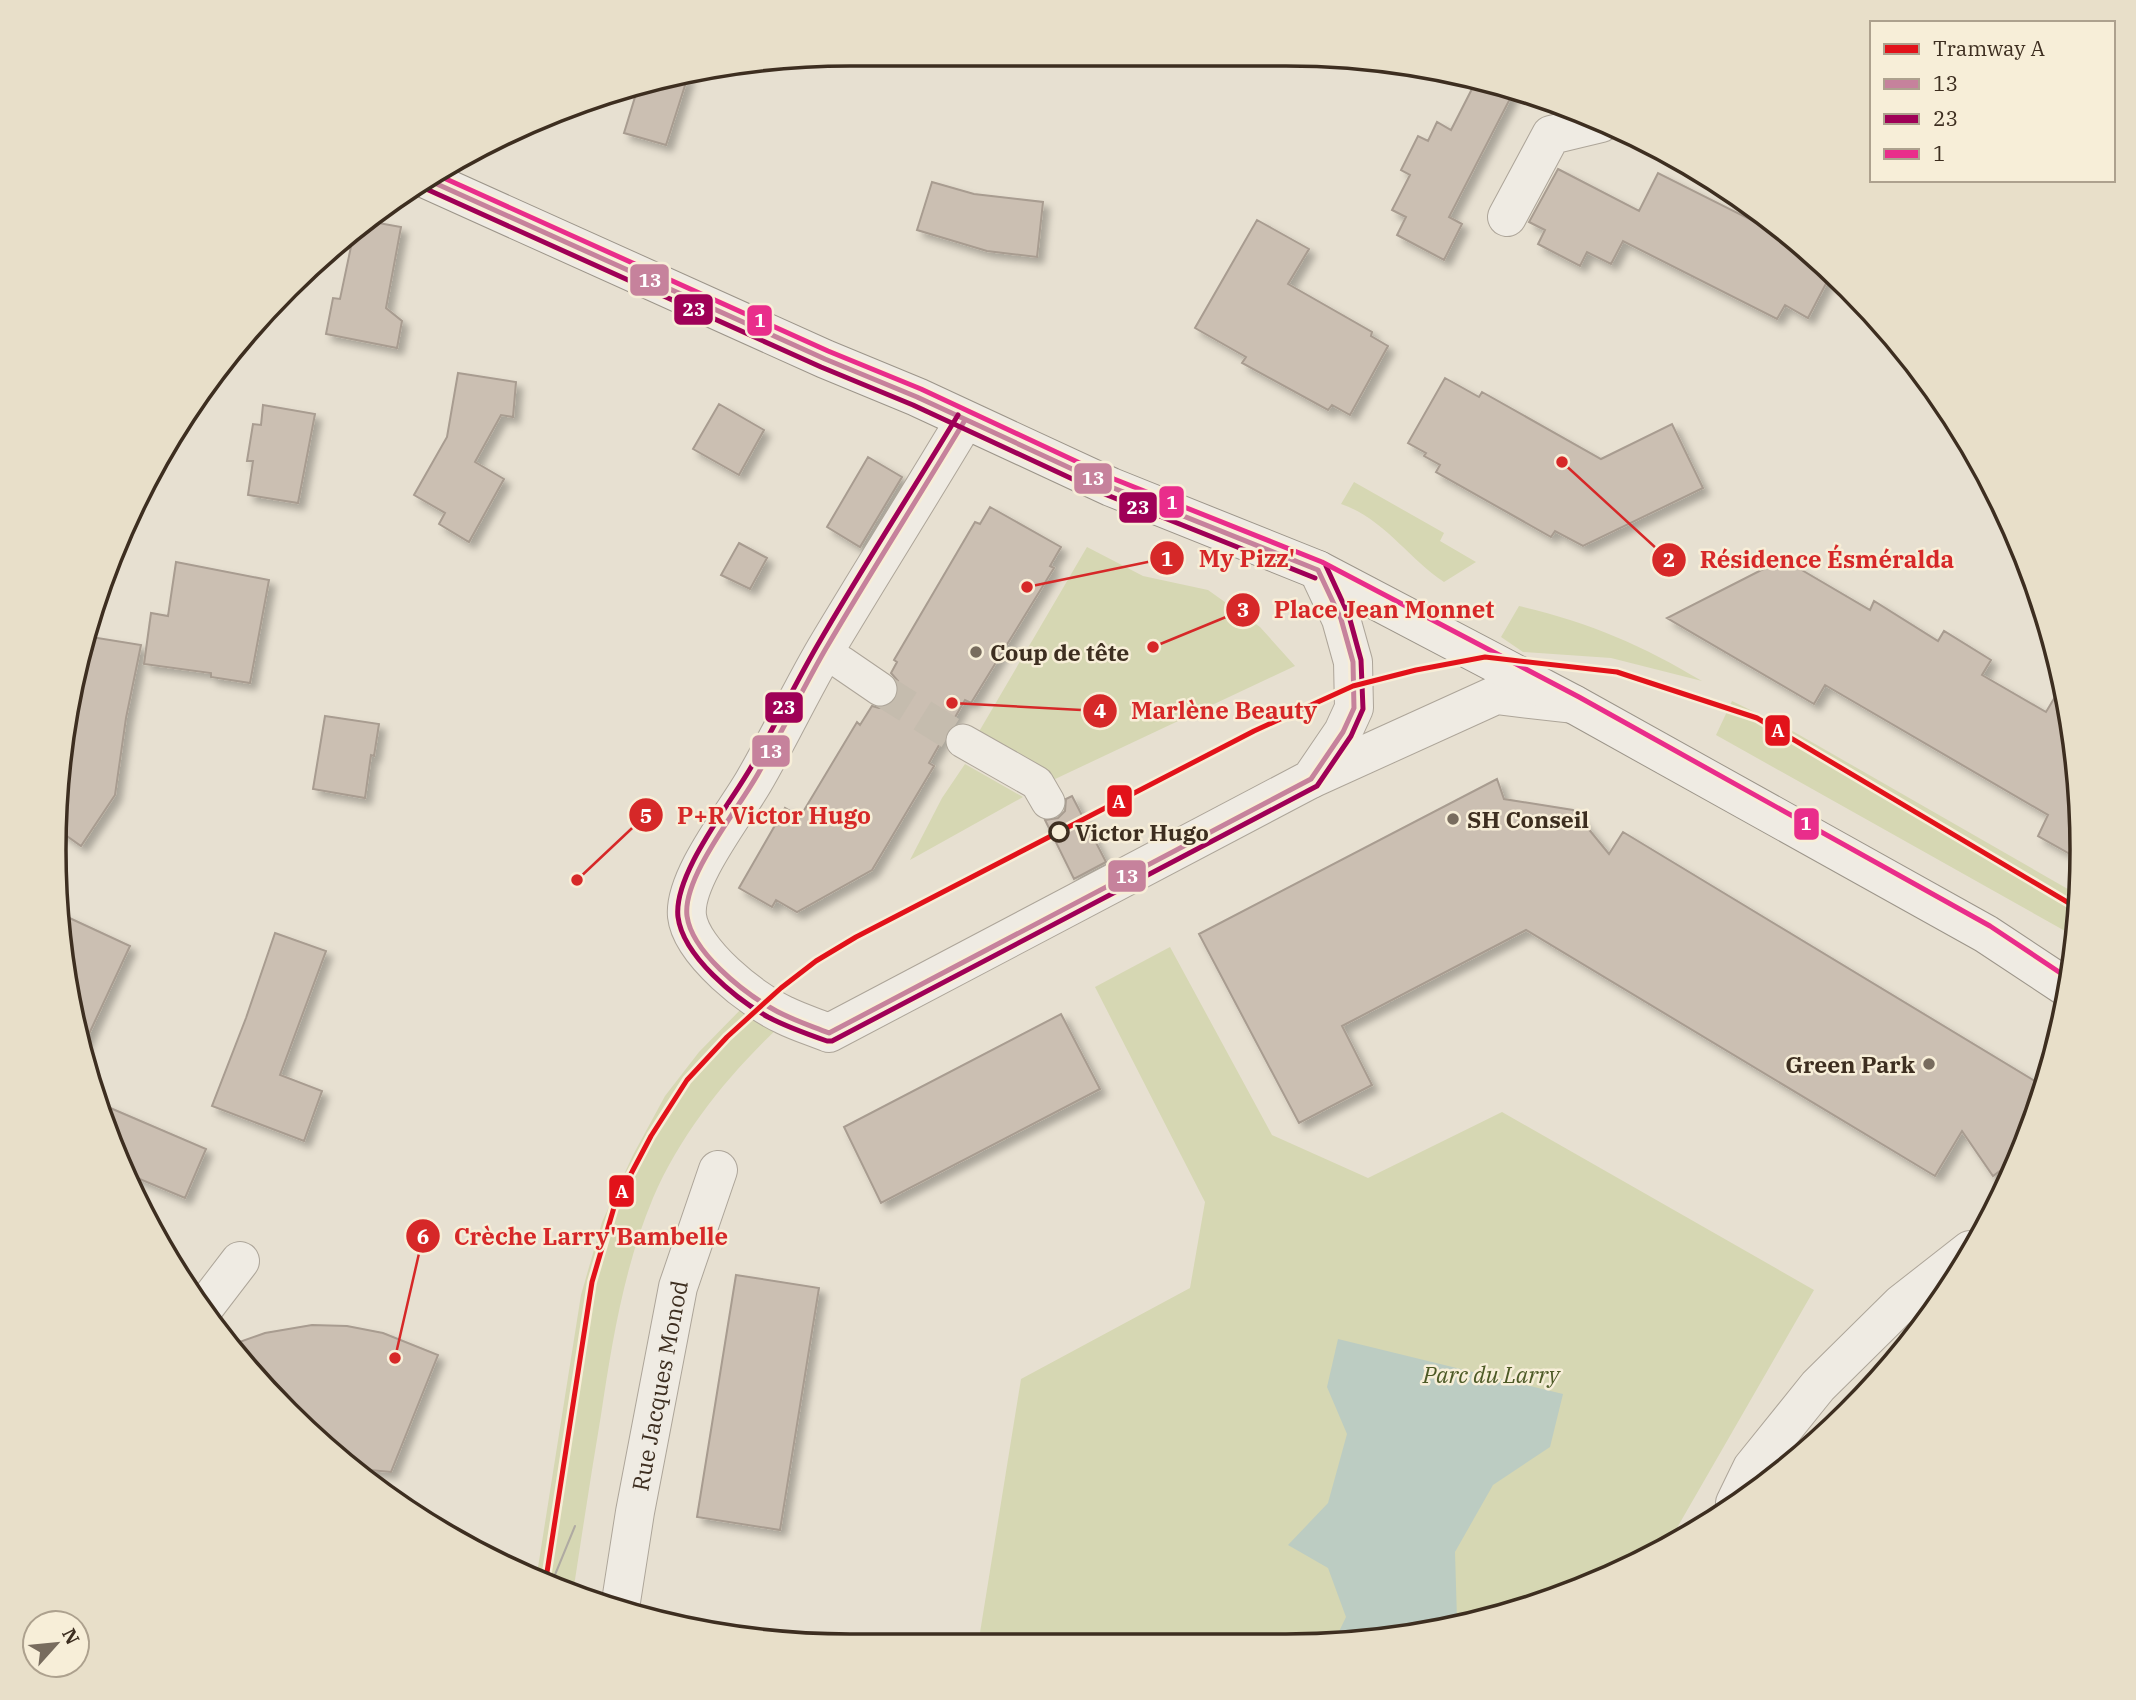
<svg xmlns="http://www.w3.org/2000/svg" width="2136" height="1700" font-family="'IBM Plex Serif',serif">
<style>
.green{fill:#d6d7b3}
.water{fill:#bcccc2}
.building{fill:#cbbfb2;stroke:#a89c90;stroke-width:2;filter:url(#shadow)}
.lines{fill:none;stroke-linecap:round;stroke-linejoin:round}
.pedestrian-tunnel{stroke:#c5bcae;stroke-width:33;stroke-dasharray:33 17;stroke-linecap:butt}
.pedestrian-casing{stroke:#ada599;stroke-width:35}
.minor-casing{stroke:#ada599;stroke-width:40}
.secondary-casing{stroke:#9c958a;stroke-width:40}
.pedestrian{stroke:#efebe3;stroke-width:33}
.minor{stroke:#efebe3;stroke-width:38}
.secondary{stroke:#efebe3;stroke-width:38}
.tram{stroke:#afaaa2;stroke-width:2}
.bus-1-casing{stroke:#f7eed8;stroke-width:10}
.bus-2-casing{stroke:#f7eed8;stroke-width:10}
.bus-3-casing{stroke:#f7eed8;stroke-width:10}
.bus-1{stroke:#c6829c;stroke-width:5}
.bus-2{stroke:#9f0057;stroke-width:5}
.bus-3{stroke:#e92d8b;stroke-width:5}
.tram-1-casing{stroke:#f7eed8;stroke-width:10}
.tram-1{stroke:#e2121a;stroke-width:5}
.poi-dot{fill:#786c5e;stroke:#f7eed8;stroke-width:2.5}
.stop-dot{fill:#f7eed8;stroke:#3d2e20;stroke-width:3.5}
.labels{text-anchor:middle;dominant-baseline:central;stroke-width:5;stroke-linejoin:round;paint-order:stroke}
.poi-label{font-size:23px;font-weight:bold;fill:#3d2e20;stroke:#f7eed8;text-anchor:start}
.stop-label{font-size:23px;font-weight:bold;fill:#3d2e20;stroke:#f7eed8;text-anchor:start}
.park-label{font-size:23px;font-style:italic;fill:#4d5a26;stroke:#f7eed8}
.street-label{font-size:23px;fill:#3d2e20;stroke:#f7eed8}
.rim{fill:none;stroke:#3d2e20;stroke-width:3.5}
.leader{fill:none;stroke:#d62828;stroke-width:2.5}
.callout-dot{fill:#d62828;stroke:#f7eed8;stroke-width:2.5}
.mark-label{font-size:21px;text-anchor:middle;font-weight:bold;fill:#fff}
.callout-label{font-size:24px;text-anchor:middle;font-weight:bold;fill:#d62828;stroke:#f7eed8;stroke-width:5;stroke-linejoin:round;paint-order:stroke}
.line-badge{stroke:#f7eed8;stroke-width:2.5}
.badge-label{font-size:19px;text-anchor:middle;font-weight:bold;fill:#fff}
</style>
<defs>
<filter id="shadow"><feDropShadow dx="6" dy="6" stdDeviation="3.5" flood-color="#0004"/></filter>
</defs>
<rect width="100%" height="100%" fill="#e7e0d1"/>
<path class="green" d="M1354 482 1444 533 1440 541 1476 562 1444 582C1408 558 1383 518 1341 504Z
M1087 547 1143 576 1208 590 1260 627 1295 666 1053 780 977 735Z
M1519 606C1588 622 1642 645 1702 681L1611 658 1523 652 1501 637Z
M1732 701 1789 729 2080 896 2074 936 1716 735Z
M965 764 1023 797 910 860 942 798Z
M1170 947 1272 1135 1368 1178 1502 1112 1814 1290 1666 1547 1541 1604 1338 1644 978 1645 1021 1379 1190 1288 1205 1202 1095 987Z
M745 1005 782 1024C729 1074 682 1131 653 1198 624 1267 612 1342 601 1415 591 1474 582 1534 573 1593L536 1580 581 1295 602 1222 633 1155 665 1096 699 1052Z"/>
<path class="water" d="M1338 1339 1563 1394 1550 1447 1493 1485 1455 1552 1457 1620 1333 1644 1346 1617 1328 1568 1288 1545 1328 1503 1347 1434 1327 1387Z"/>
<path class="building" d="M688 76 666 145 624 133 639 84Z
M1475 83 1514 91 1449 217 1462 224 1444 260 1397 235 1406 217 1392 210 1410 175 1401 170 1418 136 1428 141 1437 122 1451 130Z
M1558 169 1639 211 1658 173 1803 246 1831 274 1808 318 1785 305 1777 319 1623 241 1611 264 1587 252 1580 266 1538 244 1545 230 1529 222Z
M932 182 974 194 1043 202 1037 257 987 251 917 230Z
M1257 220 1309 249 1288 284 1372 332 1371 336 1388 346 1350 415 1332 405 1328 410 1242 363 1246 357 1195 328Z
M373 222 401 227 386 308 402 321 397 348 326 334 333 298 340 299 353 237Z
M458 373 516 382 513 417 501 415 475 462 504 479 469 542 439 524 445 513 414 495 447 437Z
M1445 378 1479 397 1482 392 1601 459 1672 424 1703 488 1583 546 1555 531 1551 537 1436 472 1440 465 1424 456 1426 453 1408 443Z
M719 404 764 430 739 475 693 449Z
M263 405 315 414 298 503 248 495 253 461H247L253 424 261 425Z
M868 457 902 477 860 547 827 527Z
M990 507 1061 547 1050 566 1054 568 971 703 965 700 947 731 929 763 934 766 872 870 797 912 776 900 772 907 739 888 785 808 800 817 857 722 860 725 872 706 879 708 888 707 896 699 899 691 898 681 891 673 897 662 894 660 975 522 980 524Z
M739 543 767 558 750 589 721 575Z
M1783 559 1870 610 1874 601 1938 641 1944 631 1991 660 1982 675 2046 712 2061 687 2075 747 2079 859 2038 836 2048 815 1825 685 1814 704 1667 618Z
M176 562 269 580 250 683 211 677V673L144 664 151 613 168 616Z
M85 636 141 645 126 718 115 795 81 846 57 829 81 644Z
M325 716 379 724 374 756 371 755 365 798 313 789Z
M1497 779 1504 799 1573 810 1609 854 1623 832 2043 1086 2016 1159 1993 1176 1962 1131 1935 1176 1526 930 1342 1026 1372 1085 1299 1123 1199 934Z
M1072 796 1106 862 1074 879 1045 820 1058 818 1065 811 1066 799Z
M63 915 130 946 81 1051 70 973Z
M275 933 326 951 280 1075 322 1091 304 1141 212 1106 246 1018Z
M1061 1014 1100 1089 881 1203 844 1127Z
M101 1104 206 1149 185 1198 130 1175Z
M736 1275 819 1288 780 1530 697 1517Z
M312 1325 347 1326 383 1333 438 1355 391 1472 359 1469 252 1375 231 1345 265 1333Z"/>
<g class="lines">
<path class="pedestrian-tunnel" d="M880 689 963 741"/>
<g class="pedestrian-casing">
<path id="pedestrian" d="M842 663 880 689
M963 741 1037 783 1048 802"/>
</g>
<g class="minor-casing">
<g id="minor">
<path d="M1507 217 1551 135 1601 123"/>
<path d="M965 420C919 497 871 573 825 650 800 693 779 738 754 781 735 814 683 879 687 916 691 952 753 1001 784 1015 798 1022 814 1027 829 1033L1311 779 1343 732 1354 708 1353 662 1341 619 1318 570"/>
<path d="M1311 779 1496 695 1573 704"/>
<path d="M204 1308 240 1261"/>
<path d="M1735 1503 1752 1468 1818 1386 1901 1304 1970 1250"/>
<path id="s1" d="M620 1608 635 1512 678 1287 718 1170"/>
</g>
</g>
<g class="secondary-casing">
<path id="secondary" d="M428 180 825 359 917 397 1111 487 1318 570 1575 705 1986 934 2066 987"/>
</g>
<use href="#pedestrian" class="pedestrian"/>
<use href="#minor" class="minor"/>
<use href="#secondary" class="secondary"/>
<path class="tram" d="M550 1587 575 1526"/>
<g class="bus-1-casing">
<path id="bus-1" d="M428 180 825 359 917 397 1111 487 1318 570
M965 420C919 497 870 573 825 650 802 690 782 732 759 772 740 807 682 877 687 916 692 952 742 991 771 1008 789 1019 809 1025 829 1033L1311 779 1343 732 1354 708 1353 662 1341 619 1318 570"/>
</g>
<g class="bus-2-casing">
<path id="bus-2" d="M424 188 821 367 913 405 1107 495 1315 578
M958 415C911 493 862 568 817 646 795 684 776 724 754 762 733 801 673 873 678 917 683 956 736 999 768 1017 787 1027 807 1034 827 1041H832L1317 786 1351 736 1363 709 1361 660 1349 616 1326 566"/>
</g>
<g class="bus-3-casing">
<path id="bus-3" d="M435 174 828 351 921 389 1114 479 1322 562 1579 697 1990 926 2068 978"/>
</g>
<use href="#bus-1" class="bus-1"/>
<use href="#bus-2" class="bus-2"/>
<use href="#bus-3" class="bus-3"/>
<g class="tram-1-casing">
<path id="tram-1" d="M545 1585 592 1282 615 1204 651 1136 687 1080 727 1037 781 988 816 961 856 937 1254 731 1353 686 1416 670 1485 657 1617 672 1757 718 2079 909"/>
</g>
<use href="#tram-1" class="tram-1"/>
</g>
<g class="poi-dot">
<circle cx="976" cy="652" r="7"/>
<circle cx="1453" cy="819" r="7"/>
<circle cx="1929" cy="1064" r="7"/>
</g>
<circle class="stop-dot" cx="1059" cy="832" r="9"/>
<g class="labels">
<g class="poi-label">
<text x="990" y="652">Coup de tête</text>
<text x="1467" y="819">SH Conseil</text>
<text x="1915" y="1064" text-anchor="end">Green Park</text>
</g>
<g class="stop-label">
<text x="1075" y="832">Victor Hugo</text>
</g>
<g class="park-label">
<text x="1491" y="1374">Parc du Larry</text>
</g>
<g class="street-label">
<text stroke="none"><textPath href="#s1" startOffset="226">Rue Jacques Monod</textPath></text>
</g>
</g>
<path d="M0 0H2136V1700H0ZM850 66H1286A784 784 0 0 1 2070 850V850A784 784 0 0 1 1286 1634H850A784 784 0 0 1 66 850V850A784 784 0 0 1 850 66Z" fill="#e8dfc9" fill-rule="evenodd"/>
<path class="rim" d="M850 66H1286A784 784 0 0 1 2070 850V850A784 784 0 0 1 1286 1634H850A784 784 0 0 1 66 850V850A784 784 0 0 1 850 66Z"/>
<path class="leader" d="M1027 587L1167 558M1562 462L1669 560M1153 647L1243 610M952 703L1100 711M577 880L646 815M395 1358L423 1236"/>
<g class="callout-dot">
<circle cx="1027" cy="587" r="7"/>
<circle cx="1562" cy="462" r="7"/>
<circle cx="1153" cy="647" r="7"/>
<circle cx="952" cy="703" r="7"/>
<circle cx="577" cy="880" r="7"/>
<circle cx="395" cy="1358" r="7"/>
<circle cx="1167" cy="558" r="18"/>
<circle cx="1669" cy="560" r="18"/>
<circle cx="1243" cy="610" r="18"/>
<circle cx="1100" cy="711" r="18"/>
<circle cx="646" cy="815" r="18"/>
<circle cx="423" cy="1236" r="18"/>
</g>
<g class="mark-label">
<text x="1167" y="566">1</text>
<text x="1669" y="567">2</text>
<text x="1243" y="617">3</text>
<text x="1100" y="718">4</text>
<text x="646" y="823">5</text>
<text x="423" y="1244">6</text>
</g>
<g class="callout-label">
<text x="1247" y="567">My Pizz'</text>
<text x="1827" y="568">Résidence Ésméralda</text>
<text x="1384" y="618">Place Jean Monnet</text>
<text x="1224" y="719">Marlène Beauty</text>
<text x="774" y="824">P+R Victor Hugo</text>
<text x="591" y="1245">Crèche Larry'Bambelle</text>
</g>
<g class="line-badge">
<rect x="629" y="263" width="41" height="34" rx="7" fill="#c6829c"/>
<rect x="673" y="293" width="41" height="33" rx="7" fill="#9f0057"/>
<rect x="746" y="304" width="27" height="33" rx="7" fill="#e92d8b"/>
<rect x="1073" y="462" width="40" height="33" rx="7" fill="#c6829c"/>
<rect x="1158" y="485" width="27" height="34" rx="7" fill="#e92d8b"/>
<rect x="1118" y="491" width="40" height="33" rx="7" fill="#9f0057"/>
<rect x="764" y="691" width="40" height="33" rx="7" fill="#9f0057"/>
<rect x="1764" y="714" width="27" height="33" rx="7" fill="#e2121a"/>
<rect x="751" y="734" width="40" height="34" rx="7" fill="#c6829c"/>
<rect x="1106" y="784" width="27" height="34" rx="7" fill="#e2121a"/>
<rect x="1793" y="807" width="27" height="34" rx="7" fill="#e92d8b"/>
<rect x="1107" y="859" width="40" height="34" rx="7" fill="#c6829c"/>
<rect x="608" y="1174" width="27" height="34" rx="7" fill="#e2121a"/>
</g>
<g class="badge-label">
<text x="650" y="287">13</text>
<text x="694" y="316">23</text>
<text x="760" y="327">1</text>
<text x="1093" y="485">13</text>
<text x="1172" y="509">1</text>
<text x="1138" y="514">23</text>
<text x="784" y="714">23</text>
<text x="1778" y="737">A</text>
<text x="771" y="758">13</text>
<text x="1119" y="808">A</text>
<text x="1806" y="830">1</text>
<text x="1127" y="883">13</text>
<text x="622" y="1198">A</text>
</g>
<rect x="1870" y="21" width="245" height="161" fill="#f7eed8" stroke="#ada18e" stroke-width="2"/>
<rect x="1884" y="44" width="35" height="10" fill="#e2121a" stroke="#ada18e" stroke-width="2"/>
<text x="1933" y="56" font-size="21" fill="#3d2e20">Tramway A</text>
<rect x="1884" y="79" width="35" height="10" fill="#c6829c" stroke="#ada18e" stroke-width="2"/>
<text x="1933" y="91" font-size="21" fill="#3d2e20">13</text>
<rect x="1884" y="114" width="35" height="10" fill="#9f0057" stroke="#ada18e" stroke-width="2"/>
<text x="1933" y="126" font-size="21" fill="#3d2e20">23</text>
<rect x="1884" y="149" width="35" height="10" fill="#e92d8b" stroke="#ada18e" stroke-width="2"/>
<text x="1933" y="161" font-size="21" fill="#3d2e20">1</text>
<g transform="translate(56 1644) rotate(63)"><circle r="33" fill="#f7eed8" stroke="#ada18e" stroke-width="2"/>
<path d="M0-5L12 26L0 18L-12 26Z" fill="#786c5e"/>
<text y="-10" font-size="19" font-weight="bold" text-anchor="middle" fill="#3d2e20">N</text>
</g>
</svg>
